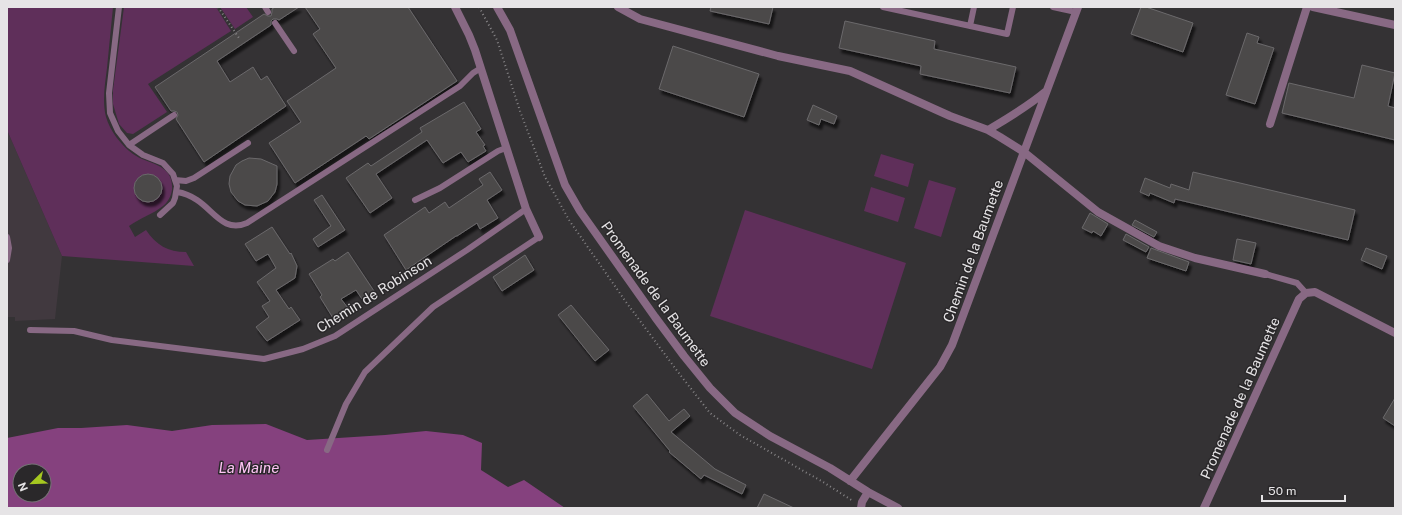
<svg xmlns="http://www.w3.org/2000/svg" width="1402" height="515" font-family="'Public Sans',sans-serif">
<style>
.built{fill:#41393f}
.green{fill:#5f2f5a;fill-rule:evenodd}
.water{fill:#85417e;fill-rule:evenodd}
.building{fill:#4b494a;stroke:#6b696b;filter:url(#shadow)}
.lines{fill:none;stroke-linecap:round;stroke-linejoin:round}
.path{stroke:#878587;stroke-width:2;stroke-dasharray:1 3;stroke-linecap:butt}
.service{stroke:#886984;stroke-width:6}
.minor{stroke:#886984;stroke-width:8}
.labels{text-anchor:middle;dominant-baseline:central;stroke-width:3;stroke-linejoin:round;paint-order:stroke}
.street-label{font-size:14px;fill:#e6e4e6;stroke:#2a282a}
.water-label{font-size:15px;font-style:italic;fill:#fec4f5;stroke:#2a282a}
</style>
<defs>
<filter id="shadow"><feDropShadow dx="2.5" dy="4.5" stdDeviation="1" flood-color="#0009"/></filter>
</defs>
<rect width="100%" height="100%" fill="#343234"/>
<path class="built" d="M7 130 62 256 55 319 15 321V317H7Z"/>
<path class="green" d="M7 7H113C111 27 109 48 107 68 105 84 102 101 106 117 110 131 121 145 133 154 148 165 174 163 172 190 171 196 168 202 163 206 153 214 140 218 129 226L135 237 146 230C156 245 168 252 186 252L194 266 62 256 7 130ZM145 177 154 179 159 185 158 193 151 199C140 200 134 192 138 182Z
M124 7H216L231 31 148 84 167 112 133 134 127 133 119 124 113 104V90Z
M220 7H246L253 17 235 29Z
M881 154 914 164 908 187 874 176Z
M929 180 956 188 941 237 914 228Z
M871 187 905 198 898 222 864 211Z
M745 210 906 263 872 369 710 316Z"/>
<path class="water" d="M266 424 307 440 385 435 426 431 463 435 482 443 481 470 508 487 524 480 565 508H7V438L58 428H81L127 425 172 431 212 425ZM20 471H44V495H20Z"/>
<path class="building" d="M275 7H299L279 20 277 19H273L271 21V25L217 61 230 82 253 67 261 80 267 76 286 106 204 162 176 119 178 115 177 112 174 111H171L155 87 264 14 268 16H271L272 12V9Z
M305 7H408L457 81 369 139 366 136 295 183 269 143 301 122 287 101 336 68 313 34 320 29Z
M711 7H773L769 24 710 11Z
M1141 7H1146L1193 23 1183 52 1131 34Z
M845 21 935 41 934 49 1016 67 1010 93 920 74 921 66 839 48Z
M1247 33 1259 37 1257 43 1274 48 1255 104 1226 95Z
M673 46 759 74 744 117 659 89Z
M1362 65 1395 73 1388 106 1395 108V140L1282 113 1289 83 1354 98Z
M464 102 481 129 476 132 485 145 483 146 486 151 468 162 461 152 443 163 427 140 376 174 392 198 370 213 346 178 368 163 371 166 422 132 420 128Z
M813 105 837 116 834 124 821 119 819 125 807 120Z
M249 158 261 159 277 166V184L275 192 268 201 257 206 245 205 238 201 231 192 229 184 230 176 236 165 242 161Z
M490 172 502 190 487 200 498 218 480 229 477 223 457 236H456L406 270 384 235 425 207 429 213 445 202 449 208 483 185 479 179Z
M1193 172 1355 210 1348 240 1175 199 1174 203 1150 193 1149 196 1140 192 1145 178 1170 188 1171 184 1189 190Z
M134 188a14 14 0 1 1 28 0a14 14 0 1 1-28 0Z
M322 195 345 230 318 247 313 239 331 226 314 200Z
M1090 213 1108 224 1101 236 1093 231 1092 233 1082 228Z
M1135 220 1157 232 1154 237 1132 225Z
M272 227 290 254 291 253 297 266 295 278 276 290 289 309 291 307 300 320 267 341 256 327 269 317 262 306 270 301 257 282 276 268 268 254 256 261 245 244Z
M1126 234 1149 247 1146 252 1123 240Z
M1237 239 1256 243 1251 264 1233 260Z
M1151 248 1189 262 1186 271 1147 258Z
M1366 248 1387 256 1382 269 1361 260Z
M348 252 374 291 362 299 356 290 341 299 348 308 333 318 320 297 322 295 309 274 333 259 335 261Z
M525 255 534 270 502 291 493 277Z
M571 305 609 350 595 361 558 315Z
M647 394 669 421 684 409 690 416 671 432 715 469 746 485 742 494 704 475 701 479 669 452 670 451 633 406Z
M1395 398V426L1383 418Z
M764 494 794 508H757Z"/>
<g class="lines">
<path class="path" d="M218 7 239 38
M479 7 497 40 520 111 545 177 569 220 626 302 678 372 710 413 740 435 823 482 853 501"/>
<path class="service" d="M119 7 109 93 110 113 118 131 129 145 143 155 163 163 173 174 177 186 175 198 173 203 160 215
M265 7 268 12
M883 7 1007 34 1013 7
M1053 7 1076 12
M275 23 294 51
M970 26 974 7
M129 145 174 115
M175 180 186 181 194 178 248 143
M177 192C184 193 191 196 197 200 214 211 224 233 247 223L460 86 473 73 481 68
M415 200 440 188 498 151 506 148
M7 237 9 248 7 260
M1265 274 1297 283 1306 293
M30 330 74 331 112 340 264 359 303 349 335 336 467 250 526 209
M327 450 346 404 365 372 433 307 539 237"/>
<path class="minor" d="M455 7 469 35 475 50 526 209 539 237
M497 7 510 30 565 185 580 211 655 317 684 356 710 388 735 413 770 436 830 468 868 492 898 508
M618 7 640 19 778 56 850 71 950 116 988 130 1000 137 1024 152 1098 212 1159 246 1195 258 1265 274
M1313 7 1395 25
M1270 124 1307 7
M988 130C1008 118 1027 107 1045 92
M850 481 940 367 952 345 1078 7
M861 508 862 502 868 492
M1204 508 1299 299 1306 293 1315 292 1395 333"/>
</g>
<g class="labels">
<g class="street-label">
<text transform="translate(973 251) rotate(-70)">Chemin de la Baumette</text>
<text transform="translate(374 294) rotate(-32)">Chemin de Robinson</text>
<text transform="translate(656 294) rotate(54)">Promenade de la Baumette</text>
<text transform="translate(1240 398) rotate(-66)">Promenade de la Baumette</text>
</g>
<g class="water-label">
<text x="249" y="467">La Maine</text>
</g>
</g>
<rect width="1402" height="515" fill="none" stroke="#e6e4e6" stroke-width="16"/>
<g transform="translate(32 483) rotate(247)"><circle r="19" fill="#2a282a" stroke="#757375"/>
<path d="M0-3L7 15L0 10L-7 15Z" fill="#a6c820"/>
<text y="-6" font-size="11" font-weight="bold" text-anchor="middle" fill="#e6e4e6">N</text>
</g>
<path d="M1262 495v6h83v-6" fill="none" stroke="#e6e4e6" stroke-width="2"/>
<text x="1268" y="495" font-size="12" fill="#e6e4e6" stroke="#2a282a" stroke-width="3" paint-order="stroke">50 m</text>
</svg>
